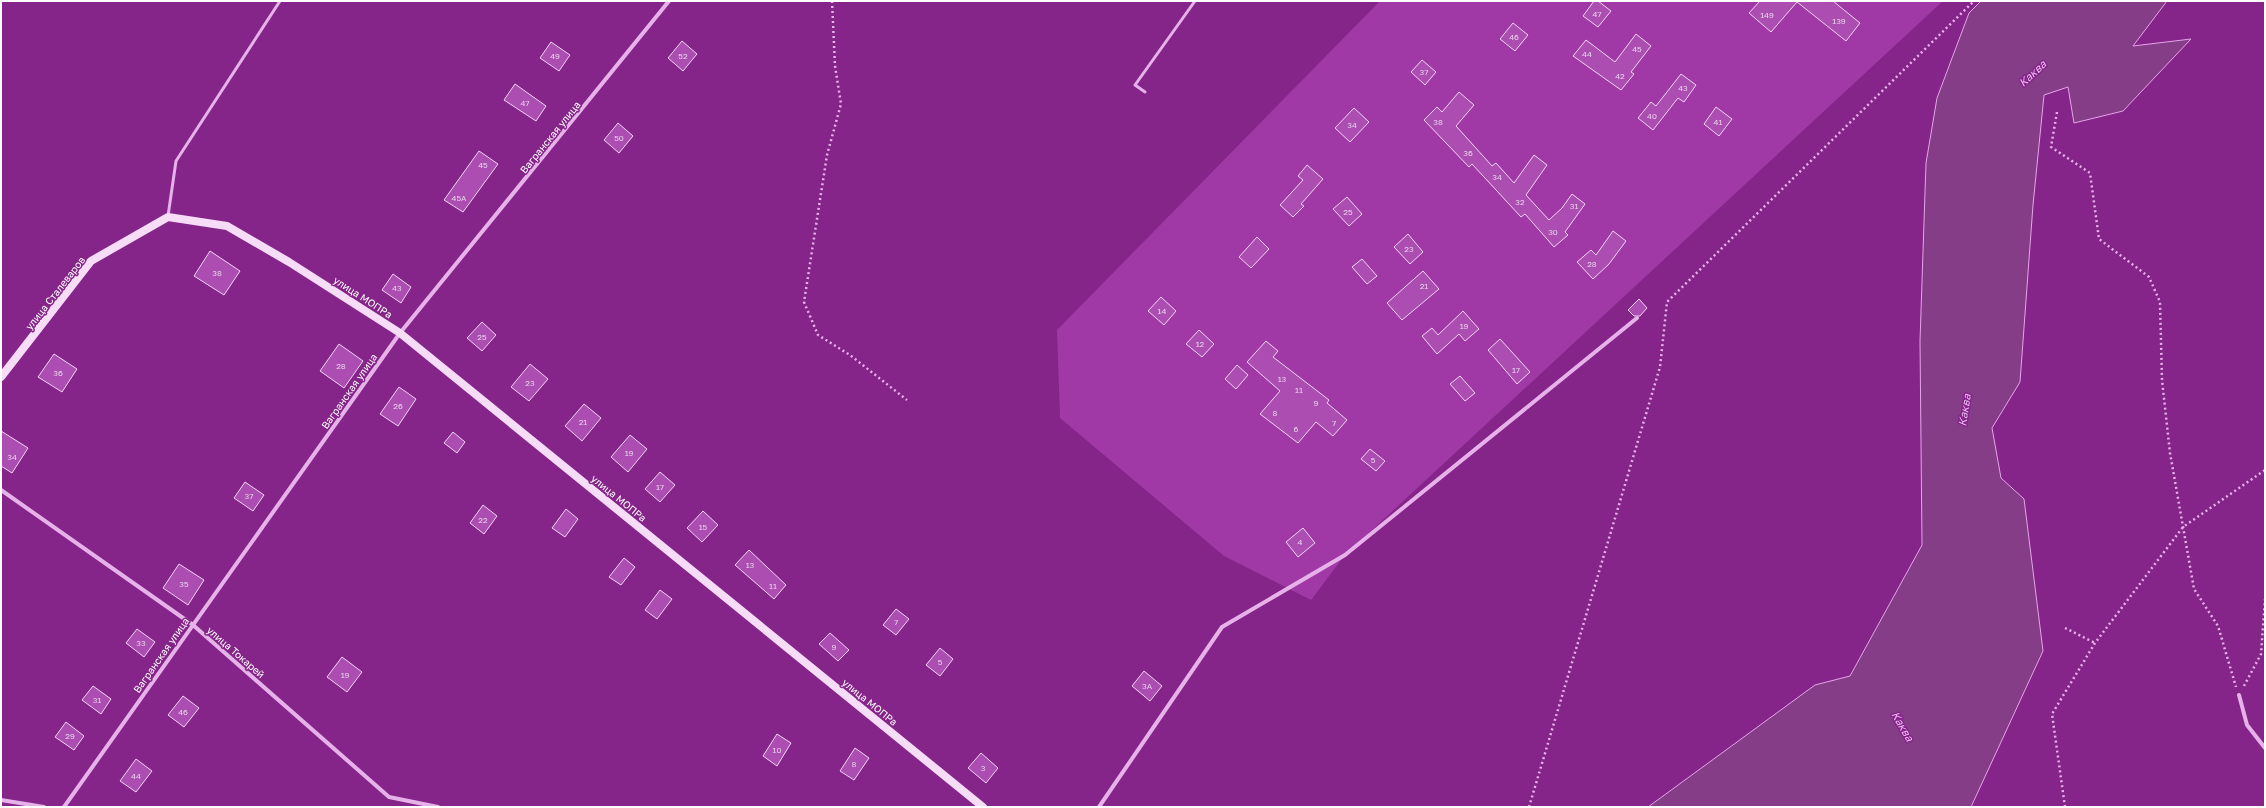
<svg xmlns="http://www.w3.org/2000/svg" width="2266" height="808" font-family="'Golos Text',sans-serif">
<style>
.green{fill:#a039a6}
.water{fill:#853d87;stroke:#e6a5ea}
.building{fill:#ab4db1;stroke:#f5d5f7}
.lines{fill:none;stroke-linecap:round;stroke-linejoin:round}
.path{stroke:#e7b1ea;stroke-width:2.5;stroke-dasharray:2 3;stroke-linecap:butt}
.service{stroke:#e7b1ea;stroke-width:3}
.minor{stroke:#e7b1ea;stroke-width:4}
.secondary{stroke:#f7dcf8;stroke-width:8}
.labels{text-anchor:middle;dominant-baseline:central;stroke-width:3;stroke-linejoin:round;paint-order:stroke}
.number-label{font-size:8px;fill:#ead2ec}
.street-label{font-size:10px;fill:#fff;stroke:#852489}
.water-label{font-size:11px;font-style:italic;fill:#eebdf1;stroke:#852489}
</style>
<rect width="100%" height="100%" fill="#852489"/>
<path class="green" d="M1380 1H1943L1345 555 1311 600 1224 556 1060 418 1057 330Z"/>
<path class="water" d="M1981 1H2167L2133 46 2191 39 2123 111 2074 123 2068 87 2044 95 2033 205 2020 382 1992 428 2001 478 2024 499 2043 651 1971 807H1648L1815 685 1850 676 1922 545 1920 341 1926 163 1937 98 1969 13Z"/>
<path class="building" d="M1594 1H1598L1611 11 1598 27 1583 16Z
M1760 1H1833L1860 23 1846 41 1797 2 1771 32 1749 13Z
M1513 23 1528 35 1515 51 1500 39Z
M1636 34 1651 46 1631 72 1634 74 1621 90 1573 56 1586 40 1615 62Z
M682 41 697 54 683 71 668 58Z
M551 42 570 55 559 71 540 58Z
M1422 60 1436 72 1425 85 1411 72Z
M1681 74 1696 85 1684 102 1678 98 1653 130 1638 118 1651 102 1656 106Z
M515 84 546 106 536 121 504 100Z
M1459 92 1474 105 1456 126 1492 166 1496 163 1514 183 1534 155 1547 165 1526 195 1549 220 1562 208 1572 194 1585 204 1565 232 1568 235 1554 247 1525 214 1521 217 1472 164 1469 167 1424 120 1437 107 1442 112Z
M1716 107 1732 119 1719 136 1704 124Z
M1354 108 1369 122 1350 142 1335 128Z
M618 123 633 136 619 153 604 140Z
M479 151 498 164 463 212 444 200Z
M1307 165 1323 179 1301 204 1304 206 1293 217 1280 205 1303 180 1298 176Z
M1347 197 1362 214 1349 226 1333 209Z
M1613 231 1626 241 1609 264 1593 279 1577 262 1591 250 1596 255Z
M1408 234 1423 252 1410 264 1394 247Z
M1257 237 1269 249 1251 268 1239 257Z
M210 251 240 271 224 295 194 276Z
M1362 259 1377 276 1367 284 1352 267Z
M1423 271 1439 289 1402 320 1387 303Z
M393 274 411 287 401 303 382 290Z
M1161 297 1176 311 1164 325 1148 311Z
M1639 299 1647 308 1640 316H1634L1628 310Z
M1463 311 1479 329 1465 341 1459 334 1437 354 1422 336 1432 328 1438 335Z
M482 322 496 335 482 351 467 338Z
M1199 330 1214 344 1202 357 1186 344Z
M1500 339 1530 372 1517 384 1488 350Z
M1266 341 1278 351 1273 357 1329 400 1327 403 1347 420 1333 436 1316 422 1298 443 1260 414 1280 391 1247 362Z
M339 344 363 361 344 388 320 371Z
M54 354 77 369 62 392 38 377Z
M530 364 548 379 529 401 511 387Z
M1237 365 1248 375 1236 389 1225 379Z
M1460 376 1475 393 1465 401 1450 384Z
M399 387 416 399 398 426 380 414Z
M584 404 601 418 582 441 565 426Z
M1 431 28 448 12 473 1 466Z
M453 432 465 442 457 453 444 443Z
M630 435 647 449 628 472 611 457Z
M1370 449 1385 461 1376 471 1361 459Z
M660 472 675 485 660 502 645 489Z
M245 482 264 495 253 511 234 498Z
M483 505 497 516 484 534 470 523Z
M566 509 578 519 565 537 552 528Z
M703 511 718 525 702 542 687 528Z
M1303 528 1315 543 1298 557 1286 542Z
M749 550 786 585 774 599 735 565Z
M624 558 635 567 621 585 609 577Z
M179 564 204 580 188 605 163 588Z
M660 590 672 599 657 619 645 610Z
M896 609 909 619 896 635 883 625Z
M137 629 155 642 144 657 126 643Z
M830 633 849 650 838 661 819 644Z
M940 648 953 659 940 676 926 665Z
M342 657 362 672 347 692 327 677Z
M1144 671 1162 686 1150 701 1132 686Z
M93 686 111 699 101 714 82 700Z
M183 696 199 708 184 727 168 715Z
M66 722 84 736 74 750 55 737Z
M777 734 791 743 777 766 763 756Z
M855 748 869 758 854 780 840 771Z
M981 753 998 768 986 783 968 768Z
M136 759 152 771 136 792 120 781Z"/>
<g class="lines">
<path class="path" d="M832 1 835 66 841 104 827 155 804 302 818 335 850 355 907 400
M2057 112 2051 147 2090 173 2099 239 2149 277 2160 302 2162 380 2170 453 2194 589 2218 626 2236 687
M2065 628 2095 643
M2244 686 2261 654 2265 599
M1529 807 1660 367 1667 302 1974 1
M2065 807 2052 714 2095 643 2183 527 2265 470"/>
<path class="service" d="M1145 92 1135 85 1195 1
M168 216 176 161 280 1"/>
<path class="minor" d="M1 490 193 625 389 797 438 807
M2239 695 2247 725 2265 748
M1 800 44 807
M64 807 400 333 669 1
M1099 807 1222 627 1345 555 1637 318"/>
<path class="secondary" d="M1 377 91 261 168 217 227 226 289 262 400 333 983 807"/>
</g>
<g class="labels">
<g class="number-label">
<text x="1597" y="14">47</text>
<text x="1767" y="15">149</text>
<text x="1839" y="21">139</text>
<text x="1514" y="37">46</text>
<text x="1637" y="49">45</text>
<text x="1587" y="54">44</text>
<text x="555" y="56">49</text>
<text x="683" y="56">52</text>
<text x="1424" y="72">37</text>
<text x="1620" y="76">42</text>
<text x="1683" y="88">43</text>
<text x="525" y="103">47</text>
<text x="1652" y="116">40</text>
<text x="1438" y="122">38</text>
<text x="1718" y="122">41</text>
<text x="1352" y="125">34</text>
<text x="619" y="138">50</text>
<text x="1468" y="153">36</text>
<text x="483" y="165">45</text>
<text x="1497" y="177">34</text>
<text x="459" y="198">45А</text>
<text x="1520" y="202">32</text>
<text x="1574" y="206">31</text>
<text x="1348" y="212">25</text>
<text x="1553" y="232">30</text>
<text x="1409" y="249">23</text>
<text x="1592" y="264">28</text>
<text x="217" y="273">38</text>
<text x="1424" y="286">21</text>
<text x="397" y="288">43</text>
<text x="1162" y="311">14</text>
<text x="1464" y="326">19</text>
<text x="482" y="337">25</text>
<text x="1200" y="344">12</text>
<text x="341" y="366">28</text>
<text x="1516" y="370">17</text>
<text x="58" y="373">36</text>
<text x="1282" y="379">13</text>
<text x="530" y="383">23</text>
<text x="1299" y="390">11</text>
<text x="1316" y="403">9</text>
<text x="398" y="406">26</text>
<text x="1275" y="413">8</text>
<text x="583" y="422">21</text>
<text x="1334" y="423">7</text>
<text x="1296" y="429">6</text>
<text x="629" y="453">19</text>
<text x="12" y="457">34</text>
<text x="1373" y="460">5</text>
<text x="660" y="487">17</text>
<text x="249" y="496">37</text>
<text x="483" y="520">22</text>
<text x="703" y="527">15</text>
<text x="1300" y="542">4</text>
<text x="750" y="565">13</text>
<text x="184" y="584">35</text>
<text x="773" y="586">11</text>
<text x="896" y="622">7</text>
<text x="141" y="643">33</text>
<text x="834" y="647">9</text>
<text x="940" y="662">5</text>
<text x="345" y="675">19</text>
<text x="1147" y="686">3А</text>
<text x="97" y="700">31</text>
<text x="183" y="712">46</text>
<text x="70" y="736">29</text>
<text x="777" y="750">10</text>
<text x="854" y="764">8</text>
<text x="983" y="768">3</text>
<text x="136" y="776">44</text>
</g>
<g class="street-label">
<text transform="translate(550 137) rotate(-51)">Вагранская улица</text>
<text transform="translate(55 293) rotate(-52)">улица Сталеваров</text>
<text transform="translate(363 297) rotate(33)">улица МОПРа</text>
<text transform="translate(349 391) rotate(-55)">Вагранская улица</text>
<text transform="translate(619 498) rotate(39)">улица МОПРа</text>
<text transform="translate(236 652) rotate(41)">улица Токарей</text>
<text transform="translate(161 655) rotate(-55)">Вагранская улица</text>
<text transform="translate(870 702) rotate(39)">улица МОПРа</text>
</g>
<g class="water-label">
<text transform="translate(2032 73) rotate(-43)">Каква</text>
<text transform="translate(1964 410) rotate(-81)">Каква</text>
<text transform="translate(1903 726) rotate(60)">Каква</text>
</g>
</g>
<rect width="2266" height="808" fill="none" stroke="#ffffff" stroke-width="4"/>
</svg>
